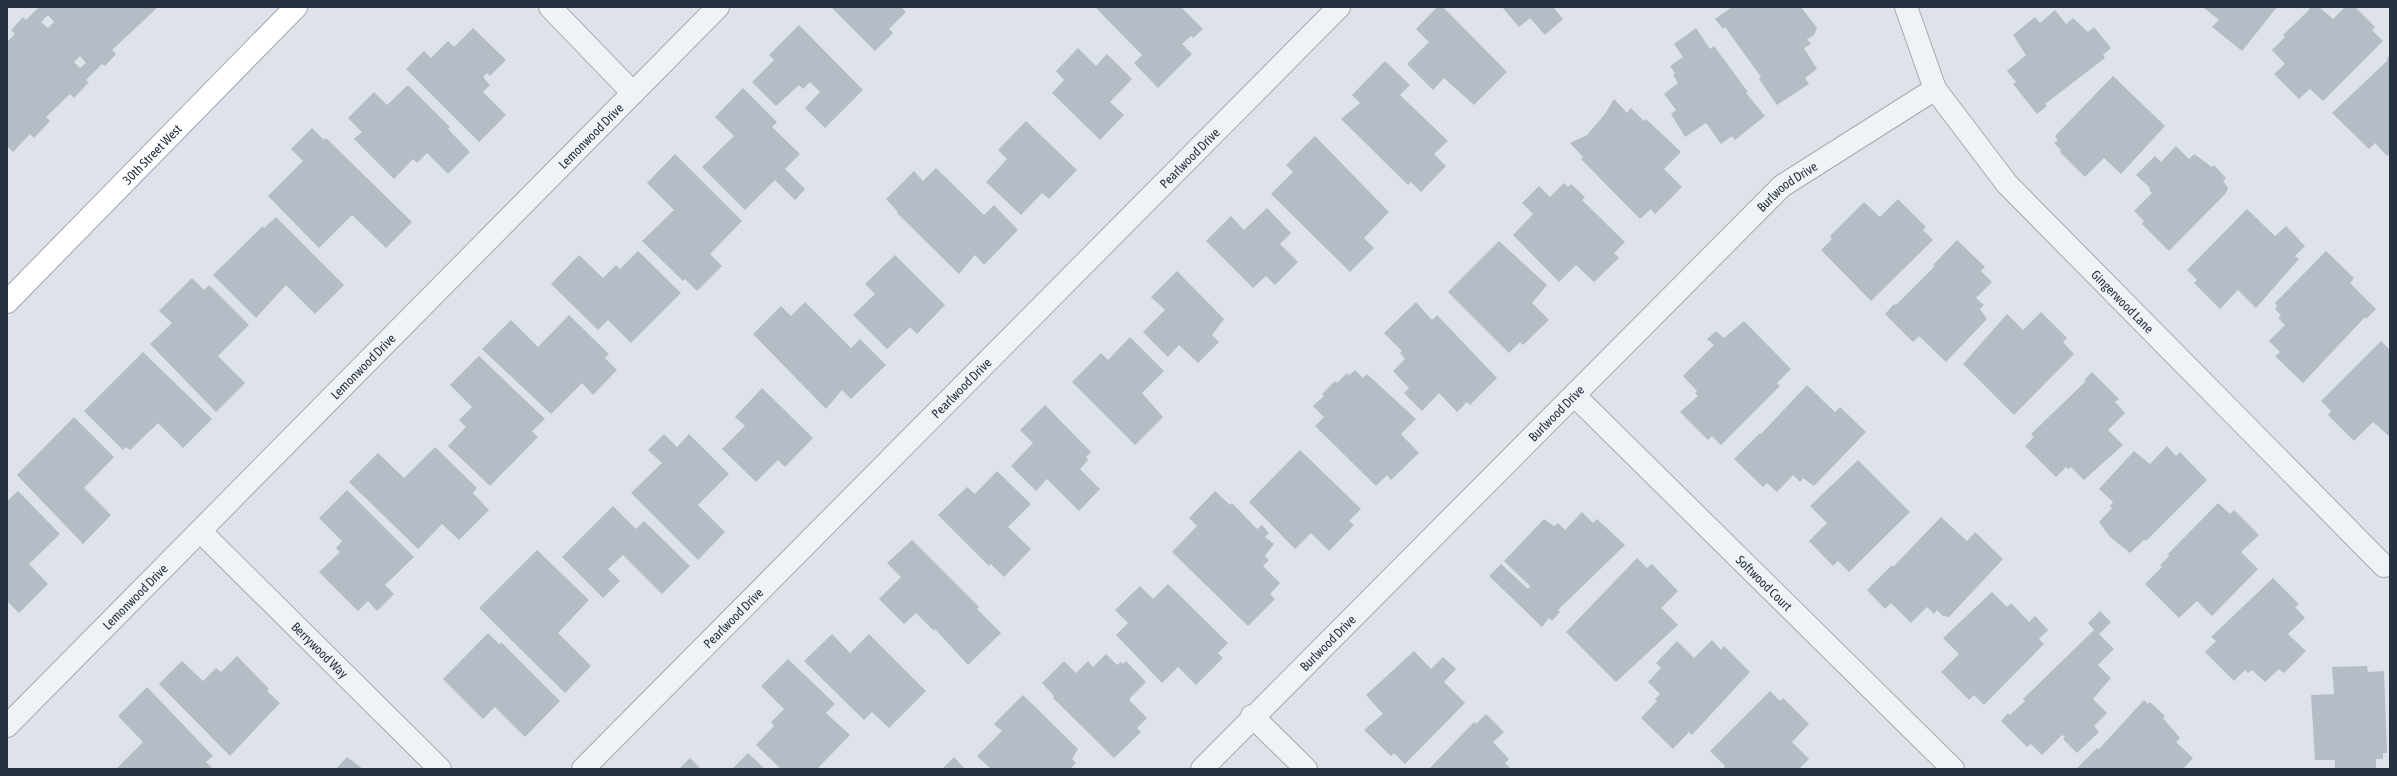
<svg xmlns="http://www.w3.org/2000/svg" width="2397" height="776" font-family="'Asap Condensed',sans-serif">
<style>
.building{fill:#b4bdc6;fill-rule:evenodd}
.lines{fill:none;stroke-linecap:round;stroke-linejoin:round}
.minor-casing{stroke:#a2aab2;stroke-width:24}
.primary-casing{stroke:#9ba9b5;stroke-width:24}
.minor{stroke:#f0f3f6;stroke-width:22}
.primary{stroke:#fff;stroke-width:22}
.labels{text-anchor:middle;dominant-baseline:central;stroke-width:3;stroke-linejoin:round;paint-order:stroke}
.street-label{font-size:13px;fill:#253240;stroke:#ecf1f6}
</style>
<rect width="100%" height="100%" fill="#dde3e8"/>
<path class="building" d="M39 7H158L112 50 116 54 105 66 102 64 86 80 89 82 74 98 70 94 46 117 50 121 34 138 30 134 13 152 7 146V42L15 34 11 30 23 17 26 20ZM48 15 54 22 48 28 41 22ZM80 56 86 63 80 68 74 62Z
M831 7H901L906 12 889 29 893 33 875 51Z
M1095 7H1181L1203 29 1193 38 1191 36 1182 44 1192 54 1158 88 1134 63 1142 55Z
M1437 7H1443L1507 72 1474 105 1444 78 1433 90 1407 64 1429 42 1416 29Z
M1502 7H1553L1563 19 1545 35 1530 18 1519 27Z
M1732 7H1801L1817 28 1814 35 1807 39 1811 44 1804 48 1817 69 1805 78 1809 84 1777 105 1759 79 1761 77 1725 27 1723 29 1715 19Z
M2203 7H2277L2242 51 2212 27 2219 20Z
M2309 7H2319L2333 19 2345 7H2355L2375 27 2372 30 2383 41 2323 101 2310 89 2299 99 2274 74 2285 64 2272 50 2285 37 2283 35 2309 10Z
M2055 10 2066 24 2073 18 2088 32 2094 27 2111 48 2103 55 2105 58 2045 104 2047 106 2037 114 2013 84 2016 82 2007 71 2026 55 2013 35 2035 17 2040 23Z
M799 25 863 90 825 128 805 108 820 92 810 82 803 89 799 85 776 106 752 82 774 60 769 55Z
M473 28 506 60 490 76 487 73 483 77 490 85 483 92 506 115 479 142 406 69 424 51 431 58 448 41 454 47Z
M1696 28 1710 49 1714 46 1748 92 1746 93 1765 116 1735 140 1732 136 1721 144 1706 123 1685 137 1671 114 1676 110 1664 94 1678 83 1673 75 1675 73 1670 66 1683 57 1674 44Z
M1078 48 1096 66 1107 54 1132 79 1110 102 1124 115 1100 140 1052 93 1064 80 1056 71Z
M2390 55V153L2387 156 2375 143 2369 149 2332 113 2388 60 2387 58Z
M1385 61 1410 85 1400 95 1448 141 1434 154 1446 166 1421 192 1411 182 1408 185 1341 119 1360 103 1352 95Z
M2113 76 2165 126 2121 174 2104 158 2085 177 2060 152 2061 150 2054 143 2058 140 2055 136Z
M408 85 450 127 448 129 470 152 448 174 427 153 417 163 413 159 394 179 354 139 362 132 348 118 374 92 387 105Z
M743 88 777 122 772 127 800 154 785 169 805 189 795 200 775 180 745 210 702 167 734 136 715 117Z
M1614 99 1627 113 1631 108 1644 121 1646 119 1681 152 1664 169 1682 187 1655 214 1651 209 1640 219 1581 159 1583 157 1570 143 1587 135 1605 114Z
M1026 121 1077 170 1049 199 1042 193 1021 215 986 182 1007 159 998 150Z
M312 128 324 140 326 138 412 222 386 248 352 215 319 248 268 196 303 161 291 149Z
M1315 136 1389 212 1364 238 1374 248 1350 272 1271 194 1293 172 1286 165Z
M2176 146 2189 159 2194 154 2212 167 2214 165 2226 178 2223 181 2228 188 2226 193 2169 251 2142 224 2144 221 2134 211 2152 193 2149 190 2150 188 2136 175 2155 156 2161 162Z
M675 154 742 221 710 254 722 266 697 291 685 279 683 281 642 241 674 210 647 183Z
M936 168 984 215 994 205 1018 230 984 265 975 255 959 274 897 213 898 212 886 199 914 171 923 181Z
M1564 183 1568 187 1571 184 1585 197 1582 200 1625 242 1614 253 1619 258 1594 282 1576 265 1559 282 1513 235 1533 214 1522 203 1539 186 1550 197Z
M1898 199 1926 227 1923 230 1933 240 1871 301 1821 250 1832 239 1830 236 1864 202 1880 217Z
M1267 208 1291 233 1280 244 1298 262 1275 285 1266 276 1253 288 1206 241 1231 216 1244 230Z
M2247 209 2275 236 2286 226 2305 246 2295 256 2299 259 2256 308 2238 290 2220 309 2194 283 2197 280 2187 270Z
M276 217 344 285 315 314 286 285 256 318 213 275 263 226 264 228Z
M1957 240 1985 267 1981 271 1992 282 1976 298 1984 305 1980 309 1987 319 1946 362 1919 336 1913 342 1885 314 1894 304 1896 305 1935 266 1933 265Z
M1499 241 1547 285 1532 303 1549 320 1523 345 1520 342 1509 353 1448 292Z
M638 251 681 293 631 343 608 320 598 330 551 284 579 255 603 278 616 265 620 269Z
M2326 251 2354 278 2350 283 2376 309 2366 319 2365 317 2303 383 2275 356 2280 352 2269 341 2285 325 2278 318 2281 315 2275 309 2277 307 2275 303Z
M895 255 945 305 917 334 910 327 887 349 853 315 875 294 865 284Z
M1177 271 1224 319 1212 335 1219 342 1198 363 1179 345 1168 357 1143 332 1165 310 1151 297Z
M192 278 204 290 209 285 249 325 218 356 245 383 216 412 150 344 172 323 159 311Z
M805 302 851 348 860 339 886 365 851 399 842 390 826 409 753 334 781 306 791 316Z
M1416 302 1432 320 1437 315 1497 378 1470 405 1467 402 1457 412 1439 393 1422 411 1404 393 1409 388 1393 371 1405 359 1400 353 1402 351 1384 333Z
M2041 312 2067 338 2063 342 2074 354 2014 415 1963 364 2007 314 2023 330Z
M569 315 609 354 605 358 617 370 593 395 582 383 551 414 482 349 511 320 538 347Z
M1744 321 1791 369 1777 383 1780 386 1721 445 1712 436 1708 440 1680 412 1698 396 1695 393 1697 391 1683 376 1714 345 1707 339 1716 331 1724 338Z
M1130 337 1164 371 1142 393 1163 417 1135 445 1072 382 1101 353 1108 360Z
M2381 341 2390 350V437L2373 422 2354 441 2328 415 2331 411 2321 401Z
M143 352 212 419 183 448 158 423 130 450 126 447 123 450 84 411Z
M479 356 545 419 532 431 538 437 490 486 448 446 466 427 459 420 472 407 450 385Z
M1355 370 1363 378 1367 374 1416 419 1401 434 1419 453 1391 480 1387 475 1376 486 1315 426 1324 417 1313 406 1324 396 1322 394 1335 381 1337 383 1347 373 1349 375Z
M2092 372 2119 399 2115 402 2125 413 2108 430 2123 445 2084 480 2071 467 2068 469 2066 467 2056 477 2025 446 2034 437 2031 434 2086 381 2084 380Z
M1807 385 1835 412 1840 407 1866 432 1814 486 1803 478 1800 482 1793 475 1777 492 1767 483 1763 487 1734 459 1760 433 1761 434Z
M762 388 813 438 785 467 778 460 756 482 722 449 745 426 735 417Z
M1045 405 1091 452 1086 457 1088 460 1080 469 1100 489 1079 511 1047 479 1036 491 1011 466 1033 443 1020 430Z
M74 417 114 457 84 488 111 515 83 544 17 475Z
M664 434 677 447 689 434 729 474 698 505 725 532 698 560 631 493 662 463 648 450Z
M2167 446 2176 456 2180 452 2207 480 2146 541 2144 540 2130 553 2110 537 2099 522 2112 508 2110 506 2113 502 2099 489 2134 451 2150 464Z
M435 447 477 488 473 493 489 510 459 540 442 524 418 549 349 482 378 453 404 478Z
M1300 450 1361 509 1349 521 1354 525 1329 551 1311 533 1295 549 1249 502Z
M1858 460 1910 512 1849 572 1838 561 1833 566 1809 541 1827 523 1810 506Z
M997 471 1031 504 1008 527 1031 549 1004 577 991 564 989 566 938 515 967 487 975 494Z
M347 490 414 557 385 585 394 594 377 611 368 601 358 611 319 572 340 552 336 548 342 541 319 518Z
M18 491 60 534 29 564 48 584 19 613 7 601V501Z
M1215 491 1230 505 1232 503 1257 529 1262 525 1269 533 1265 537 1274 544 1265 556 1269 560 1263 566 1280 583 1270 594 1275 599 1248 626 1172 552 1197 526 1189 518Z
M2218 503 2230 514 2234 510 2259 535 2241 552 2258 569 2212 616 2197 601 2179 618 2145 584 2162 567 2160 565 2169 556 2168 554Z
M613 506 636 529 644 521 690 566 662 594 623 555 608 569 620 581 603 598 562 557Z
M1582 512 1593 523 1597 519 1625 545 1558 610 1560 612 1552 621 1549 618 1542 627 1489 576 1501 564 1528 589 1530 586 1504 561 1544 519 1554 526 1558 523 1565 530Z
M1941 517 1967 541 1975 532 2003 559 1949 617 1943 616 1937 610 1934 614 1927 607 1911 623 1891 603 1885 609 1867 590 1892 565 1893 567Z
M912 540 979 607 977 609 1001 633 968 665 935 629 934 631 916 613 904 624 879 599 901 577 887 563Z
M537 550 589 600 558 633 591 666 565 693 479 608Z
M1637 558 1647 568 1652 564 1678 591 1661 608 1678 625 1616 682 1566 632Z
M2273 578 2299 604 2295 607 2305 618 2288 634 2306 651 2284 673 2279 669 2265 682 2252 670 2248 673 2245 670 2234 681 2205 652 2216 641 2211 637Z
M1168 584 1228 643 1218 653 1223 658 1196 685 1178 667 1162 683 1116 635 1128 623 1115 610 1140 586 1153 599Z
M1992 592 2007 607 2011 603 2029 622 2035 616 2048 630 2039 639 2044 644 1984 705 1974 695 1969 700 1941 672 1959 654 1943 638Z
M2100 611 2111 622 2099 634 2114 649 2098 665 2111 678 2093 699 2107 713 2094 726 2099 732 2077 753 2063 739 2065 737 2062 735 2042 755 2031 744 2027 747 2001 721 2008 713 2010 715 2025 701 2023 699 2094 630 2088 623Z
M488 633 500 645 501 642 560 701 525 737 495 707 483 719 443 679Z
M832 634 850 653 869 634 926 691 889 728 872 712 864 720 804 661Z
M1712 640 1721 650 1724 646 1750 672 1692 735 1689 732 1673 749 1641 718 1657 701 1655 699 1660 694 1648 682 1661 668 1656 663 1677 641 1694 658Z
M1414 651 1431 669 1443 657 1456 669 1444 682 1465 703 1405 764 1394 753 1391 756 1364 730 1383 714 1366 695Z
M1106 654 1117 665 1121 662 1123 664 1126 661 1146 682 1130 698V701L1147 718 1137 728 1141 732 1114 758 1053 698 1054 696 1042 683 1064 661 1076 673 1088 661 1093 667Z
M237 656 269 689 267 691 280 703 230 756 159 684 182 661 203 681 216 668 221 672Z
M788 659 835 704 826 713 850 735 817 769H781L756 745 774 726 771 722 784 709 761 686Z
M2367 666 2368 672 2384 671 2387 753H2383V759H2376V769H2335V760H2315L2311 695 2334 694 2332 667Z
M147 687 213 756 206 762 213 769H116L143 742 118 716Z
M1770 691 1780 701 1783 698 1809 724 1792 742 1809 759 1799 769H1723L1725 766 1710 751Z
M1023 695 1078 749 1072 759 1076 763 1070 769H991L977 756 1002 731 994 724Z
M2144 700 2148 704 2150 702 2165 716 2163 718 2180 738 2176 742 2193 758 2183 769H2076L2097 748 2099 749Z
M1486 714 1504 732 1493 742 1509 759 1505 763 1511 769H1429L1474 722 1476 724Z
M748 753 765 769H732Z
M347 757 363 769H336Z
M954 757 965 769H942Z
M690 758 701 769H679Z"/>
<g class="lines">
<g class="minor-casing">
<g id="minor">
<path d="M550 7 633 93"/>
<path id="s1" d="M1906 7 1935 89 2007 184 2384 566"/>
<path id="s2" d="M1575 396 1953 769"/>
<path id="s3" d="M200 531 440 769"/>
<path d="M1252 716 1306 769"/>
<path id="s4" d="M7 726 718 7"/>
<path id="s5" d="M583 769 1339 7"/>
<path id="s6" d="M1202 769 1782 186 1935 89"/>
</g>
</g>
<g class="primary-casing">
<g id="primary">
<path id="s7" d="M7 302 296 7"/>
</g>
</g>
<use href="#minor" class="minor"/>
<use href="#primary" class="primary"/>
</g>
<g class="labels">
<g class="street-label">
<text stroke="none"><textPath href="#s4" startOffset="830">Lemonwood Drive</textPath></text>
<text stroke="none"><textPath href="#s7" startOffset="207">30th Street West</textPath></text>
<text stroke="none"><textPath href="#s5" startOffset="861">Pearlwood Drive</textPath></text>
<text stroke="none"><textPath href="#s6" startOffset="826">Burlwood Drive</textPath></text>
<text stroke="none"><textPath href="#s1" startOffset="371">Gingerwood Lane</textPath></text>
<text stroke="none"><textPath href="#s4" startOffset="506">Lemonwood Drive</textPath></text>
<text stroke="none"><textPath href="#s5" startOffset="537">Pearlwood Drive</textPath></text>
<text stroke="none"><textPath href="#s6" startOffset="502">Burlwood Drive</textPath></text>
<text stroke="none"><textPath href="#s2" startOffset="266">Softwood Court</textPath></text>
<text stroke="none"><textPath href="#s4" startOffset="182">Lemonwood Drive</textPath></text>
<text stroke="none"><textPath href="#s5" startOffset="213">Pearlwood Drive</textPath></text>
<text stroke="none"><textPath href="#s6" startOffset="178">Burlwood Drive</textPath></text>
<text stroke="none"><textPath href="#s3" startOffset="169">Berrywood Way</textPath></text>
</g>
</g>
<rect width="2397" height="776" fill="none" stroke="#253240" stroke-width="16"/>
</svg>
